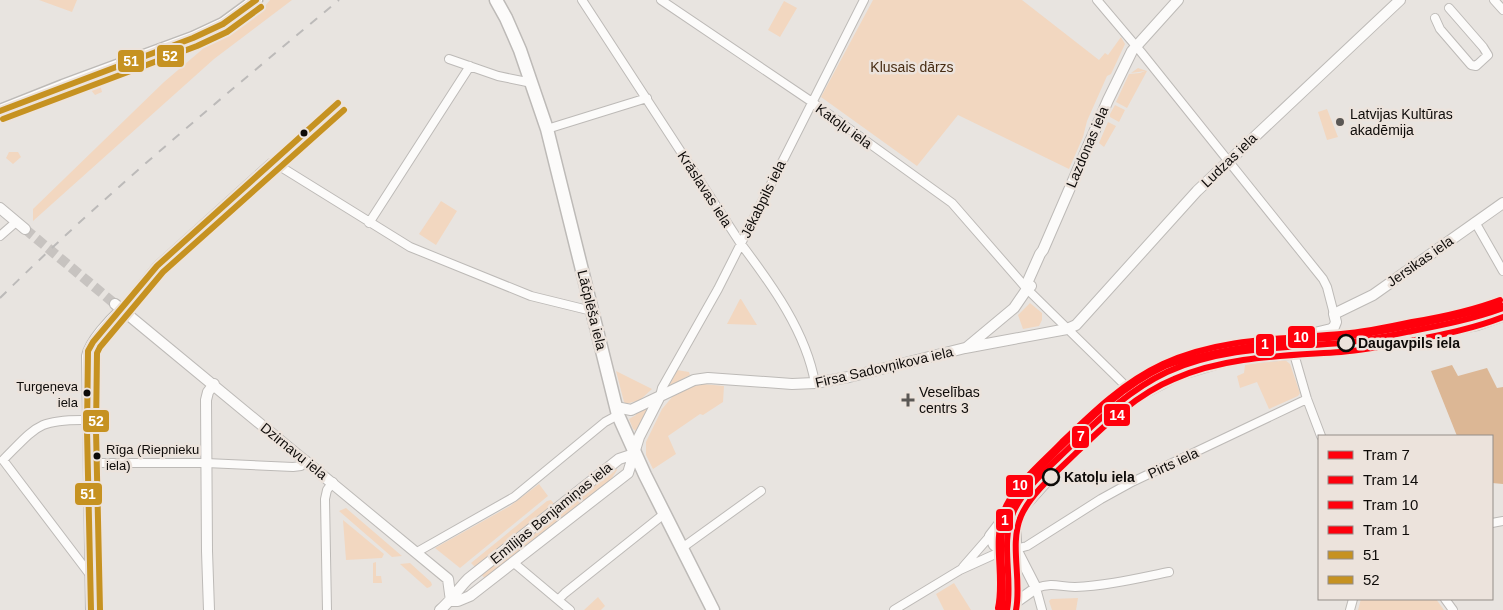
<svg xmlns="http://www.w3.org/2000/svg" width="1503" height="610" font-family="Arial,sans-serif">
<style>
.green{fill:#f2d7c0}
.forest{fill:#dcb795}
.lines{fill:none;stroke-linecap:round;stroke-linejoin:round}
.tertiary-tunnel{stroke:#c7c3c0;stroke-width:10;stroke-dasharray:10 5;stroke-linecap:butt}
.minor-casing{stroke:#bdbab7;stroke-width:10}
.tertiary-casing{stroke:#bdbab7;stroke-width:12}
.trunk-casing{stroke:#bdbab7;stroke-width:15}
.minor{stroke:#fcfbfa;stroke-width:8}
.tertiary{stroke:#fcfbfa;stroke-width:10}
.trunk{stroke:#fcfbfa;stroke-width:12}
.rail{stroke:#bcbab9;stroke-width:2;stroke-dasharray:9 9;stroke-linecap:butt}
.bus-1-casing{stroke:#ece3dc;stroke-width:10}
.bus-2-casing{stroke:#ece3dc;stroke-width:10}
.bus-1{stroke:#c69221;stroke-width:6}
.bus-2{stroke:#c69221;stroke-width:6}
.tram-1-casing{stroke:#ece3dc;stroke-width:10}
.tram-2-casing{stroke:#ece3dc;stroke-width:10}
.tram-3-casing{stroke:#ece3dc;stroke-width:10}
.tram-4-casing{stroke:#ece3dc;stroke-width:10}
.tram-1{stroke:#ff000c;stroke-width:6}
.tram-2{stroke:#ff000c;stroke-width:6}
.tram-3{stroke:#ff000c;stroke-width:6}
.tram-4{stroke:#ff000c;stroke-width:6}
.poi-dot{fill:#5a5754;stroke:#ece3dc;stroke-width:2}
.bus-dot{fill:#0e0b09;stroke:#ece3dc;stroke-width:2}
.stop-dot{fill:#ece3dc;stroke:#0e0b09;stroke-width:2.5}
.labels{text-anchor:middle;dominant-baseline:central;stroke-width:5;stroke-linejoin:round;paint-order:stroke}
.bus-label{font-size:13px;fill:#0e0b09;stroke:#ece3dc;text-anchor:end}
.park-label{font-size:14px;fill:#472c13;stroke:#ece3dc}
.poi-label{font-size:14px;fill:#0e0b09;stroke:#ece3dc;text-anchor:start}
.street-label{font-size:14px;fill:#0e0b09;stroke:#ece3dc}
.stop-label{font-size:14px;font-weight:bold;fill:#0e0b09;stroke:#ece3dc;text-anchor:start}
.line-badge{stroke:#ece3dc;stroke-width:2}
.badge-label{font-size:14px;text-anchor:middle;font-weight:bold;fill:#fff}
</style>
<rect width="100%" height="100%" fill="#e8e4e0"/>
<path class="green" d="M39 0H77L72 12Z
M270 0H292L214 59 33 221V209L164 82 212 41 265 6Z
M873 0H1022L1099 60 1105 53 1108 55 1121 37 1125 44 1111 74 1107 76 1087 121 1083 137 1069 169 958 115 917 166 821 97Z
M784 1 797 8 780 37 768 30Z
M1138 68 1147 71 1127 108 1116 102 1129 74 1140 73 1145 71 1131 73Z
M94 81 100 84 102 92 95 95 86 84Z
M1115 105 1125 110 1119 122 1110 117V114Z
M1327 109 1338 137 1327 140 1318 112Z
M1108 122 1116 126 1104 147 1099 143Z
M9 152H18L21 157 13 164 6 158Z
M441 201 457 211 436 245 419 234Z
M740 299H741L757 325 727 324Z
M1030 303 1042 313V320L1039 326 1023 329 1018 315Z
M1284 359 1290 364 1300 393 1298 396 1269 409 1257 382 1240 388 1237 376 1244 373 1245 365Z
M677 370 689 372 690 375 669 386Z
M616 371 652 389 640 400 626 404 624 402Z
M703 384 724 386 723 402 703 415 700 414 668 436 676 454 653 469 646 455V442L662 409 673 396 692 386Z
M650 406 636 431 633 429 629 419 636 415 635 413Z
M616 468 617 470 610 481 486 580 481 574Z
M539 484 548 496 460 568 435 548 510 506Z
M551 500 555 505 476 568 471 563 547 501Z
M346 508 402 556 392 557 339 511Z
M343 520 384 554 382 558 346 560Z
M1007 529V544H999C996 538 995 535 1000 530Z
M376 562V576H381L382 583H373V563Z
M410 563 431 582 432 585 430 587 427 588 400 564Z
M954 583 971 610H944L936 594Z
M598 597 605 606 601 610H584Z
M1078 598 1076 610H1052L1049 601 1051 599Z
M1361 599H1436L1444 610H1358Z"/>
<path class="forest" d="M1452 365 1458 376 1487 368 1497 388 1503 387V484L1492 483V436H1457L1431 371Z"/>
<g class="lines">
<path class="tertiary-tunnel" d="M25 229 115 304"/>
<g class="minor-casing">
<path id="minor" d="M582 0 741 244C772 285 806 332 815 383
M661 0 812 102 952 203 1027 289 1137 397
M1097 0 1141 52 1323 279 1327 287 1334 314
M1494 0 1503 10
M1435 18 1440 29 1471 65 1476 66 1488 55 1483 47 1449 8
M449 59 498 76 532 83
M547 129 647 98
M1475 222 1503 271
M369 223 470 66
M0 236 16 222
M122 309 157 266 271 163 281 167 410 247 531 296 592 311
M1287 339 1294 354 1307 399 1321 436
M660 396 662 388 718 289 864 0
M88 420C38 419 37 426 3 460L91 576
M88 463H206L293 467 301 466 306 460
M1492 523 1503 521
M682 548 761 491
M1016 549 1027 546 1101 499 1130 483 1307 399
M417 552 514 497 605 422 618 415
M514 563 570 610
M963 567 990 536
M559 599 565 593 664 514
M1445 599 1453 610
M327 610 325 499 327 490 333 482
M894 610 960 570 1002 551
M1042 610 1036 588C1054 582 1059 587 1075 587 1106 586 1139 578 1169 572
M1350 610 1353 599"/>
</g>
<g class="tertiary-casing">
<path id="tertiary" d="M0 208 25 229
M1027 289 1028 281 1040 254 1043 250 1108 100 1132 51 1178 0
M115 304 448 579 451 601
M966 348 1014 308 1027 289 1031 286
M616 407 631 410 694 380 708 378 792 384 815 383 849 377 965 348 1067 329 1076 325 1197 191 1400 0
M1016 549 1002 551 994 545 990 536 1017 501 1060 453 1113 401 1141 381 1177 365 1205 355 1273 343 1331 329 1334 327 1336 322 1334 314 1373 295 1503 203
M451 601H458L470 596 628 473 639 437 660 396
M91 610 87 356C90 341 110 320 122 309
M209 610 207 551 206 400 208 392 214 384
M440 610C451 601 458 589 468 579L619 459 634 454
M1005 610 1036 588 1016 549V525L1020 511 1065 461 1097 429 1137 397 1179 375 1216 364 1242 358 1360 348 1477 325 1503 316"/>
</g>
<g class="trunk-casing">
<path id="trunk" d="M496 0 506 18 520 50 547 129 618 415 645 475 713 610
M0 111 63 86 193 38 223 24 256 0"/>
</g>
<use href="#minor" class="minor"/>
<use href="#tertiary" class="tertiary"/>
<use href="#trunk" class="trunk"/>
<path class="rail" d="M0 298C107 192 224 96 339 0"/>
<g class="bus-1-casing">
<path id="bus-1" d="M0 111 193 38 223 24 256 0
M91 610 87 430 88 351 93 342 157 266 338 103"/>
</g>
<g class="bus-2-casing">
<path id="bus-2" d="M3 119 197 46 227 32 261 7
M100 610 96 430 97 353 100 347 163 272 344 110"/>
</g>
<use href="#bus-1" class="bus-1"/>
<use href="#bus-2" class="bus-2"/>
<g class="tram-1-casing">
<path id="tram-1" d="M1007 610C1013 578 1000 543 1013 513 1023 488 1053 464 1072 445 1101 417 1131 389 1167 372 1221 347 1283 348 1341 343 1365 341 1388 336 1412 331 1443 325 1473 319 1503 308"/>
</g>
<g class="tram-2-casing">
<path id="tram-2" d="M1016 610C1022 580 1009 544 1021 516 1031 493 1060 469 1078 451 1106 424 1137 394 1174 379 1226 356 1284 356 1341 352 1366 350 1390 345 1415 340 1445 334 1475 328 1503 317"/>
</g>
<g class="tram-3-casing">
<path id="tram-3" d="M998 608C1005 576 992 543 1004 511 1013 486 1044 461 1062 442 1093 412 1124 382 1163 364 1219 338 1282 339 1341 334 1365 332 1389 327 1412 322 1442 317 1471 311 1500 300"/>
</g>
<g class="tram-4-casing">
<path id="tram-4" d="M1002 609C1006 581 997 549 1004 522 1012 493 1038 471 1058 450 1090 418 1124 385 1165 366 1176 361 1187 360 1198 357 1245 345 1292 341 1341 337 1367 335 1393 329 1419 324 1446 318 1473 314 1500 304"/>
</g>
<use href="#tram-1" class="tram-1"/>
<use href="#tram-2" class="tram-2"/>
<use href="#tram-3" class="tram-3"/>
<use href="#tram-4" class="tram-4"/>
</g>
<g class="poi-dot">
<circle cx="1340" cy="122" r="5"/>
<path d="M905.5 392.5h5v5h5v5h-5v5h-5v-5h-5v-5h5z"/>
</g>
<g class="bus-dot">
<circle cx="304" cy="133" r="4.5"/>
<circle cx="87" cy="393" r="4.5"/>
<circle cx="97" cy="456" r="4.5"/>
</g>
<g class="stop-dot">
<circle cx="1346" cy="343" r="8"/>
<circle cx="1051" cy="477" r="8"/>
</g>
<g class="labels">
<g class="bus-label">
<text x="78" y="386">Turgeņeva<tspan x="78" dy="16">iela</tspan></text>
<text x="106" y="449" text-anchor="start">Rīga (Riepnieku<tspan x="106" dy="16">iela)</tspan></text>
</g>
<g class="park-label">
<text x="912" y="67">Klusais dārzs</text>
</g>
<g class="poi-label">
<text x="1350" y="114">Latvijas Kultūras<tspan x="1350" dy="16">akadēmija</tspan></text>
<text x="919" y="392">Veselības<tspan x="919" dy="16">centrs 3</tspan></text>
</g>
<g class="street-label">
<text transform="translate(844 126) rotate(36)">Katoļu iela</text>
<text transform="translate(1087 147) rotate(-67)">Lazdonas iela</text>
<text transform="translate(1229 160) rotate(-44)">Ludzas iela</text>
<text transform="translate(705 189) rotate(57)">Krāslavas iela</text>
<text transform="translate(763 199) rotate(-64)">Jēkabpils iela</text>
<text transform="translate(1420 261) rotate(-35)">Jersikas iela</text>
<text transform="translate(592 310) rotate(76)">Lāčplēša iela</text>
<text transform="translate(884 367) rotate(-13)">Firsa Sadovņikova iela</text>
<text transform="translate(294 451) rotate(39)">Dzirnavu iela</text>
<text transform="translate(1173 463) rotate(-25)">Pirts iela</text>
<text transform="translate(551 513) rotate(-39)">Emīlijas Benjamiņas iela</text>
</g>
<g class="stop-label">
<text x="1358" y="343">Daugavpils iela</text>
<text x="1064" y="477">Katoļu iela</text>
</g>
</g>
<g class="line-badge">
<rect x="156" y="44" width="29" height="24" rx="5" fill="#c69221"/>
<rect x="117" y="49" width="28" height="24" rx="5" fill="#c69221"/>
<rect x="1287" y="325" width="29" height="24" rx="5" fill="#ff000c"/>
<rect x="1255" y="333" width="20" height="24" rx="5" fill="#ff000c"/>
<rect x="1103" y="403" width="28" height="24" rx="5" fill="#ff000c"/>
<rect x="82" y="409" width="28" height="24" rx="5" fill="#c69221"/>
<rect x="1071" y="425" width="19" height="24" rx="5" fill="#ff000c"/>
<rect x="1005" y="474" width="29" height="24" rx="5" fill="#ff000c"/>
<rect x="74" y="482" width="29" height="24" rx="5" fill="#c69221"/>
<rect x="995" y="508" width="19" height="24" rx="5" fill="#ff000c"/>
</g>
<g class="badge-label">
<text x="170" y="61">52</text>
<text x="131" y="66">51</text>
<text x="1301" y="342">10</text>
<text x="1265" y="349">1</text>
<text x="1117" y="420">14</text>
<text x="96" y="426">52</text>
<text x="1081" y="441">7</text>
<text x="1020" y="490">10</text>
<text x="88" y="499">51</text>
<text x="1005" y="525">1</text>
</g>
<rect x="1318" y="435" width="175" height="165" fill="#ece3dc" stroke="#938d88"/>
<rect x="1328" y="451" width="25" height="8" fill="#ff000c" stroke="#938d88"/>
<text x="1363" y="460" font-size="15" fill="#0e0b09">Tram 7</text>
<rect x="1328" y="476" width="25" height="8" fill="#ff000c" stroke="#938d88"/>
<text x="1363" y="485" font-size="15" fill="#0e0b09">Tram 14</text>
<rect x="1328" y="501" width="25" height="8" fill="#ff000c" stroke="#938d88"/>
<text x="1363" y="510" font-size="15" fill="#0e0b09">Tram 10</text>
<rect x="1328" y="526" width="25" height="8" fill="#ff000c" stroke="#938d88"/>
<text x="1363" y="535" font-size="15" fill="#0e0b09">Tram 1</text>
<rect x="1328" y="551" width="25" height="8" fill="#c69221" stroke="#938d88"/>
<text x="1363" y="560" font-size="15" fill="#0e0b09">51</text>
<rect x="1328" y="576" width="25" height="8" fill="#c69221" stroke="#938d88"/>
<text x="1363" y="585" font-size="15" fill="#0e0b09">52</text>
</svg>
